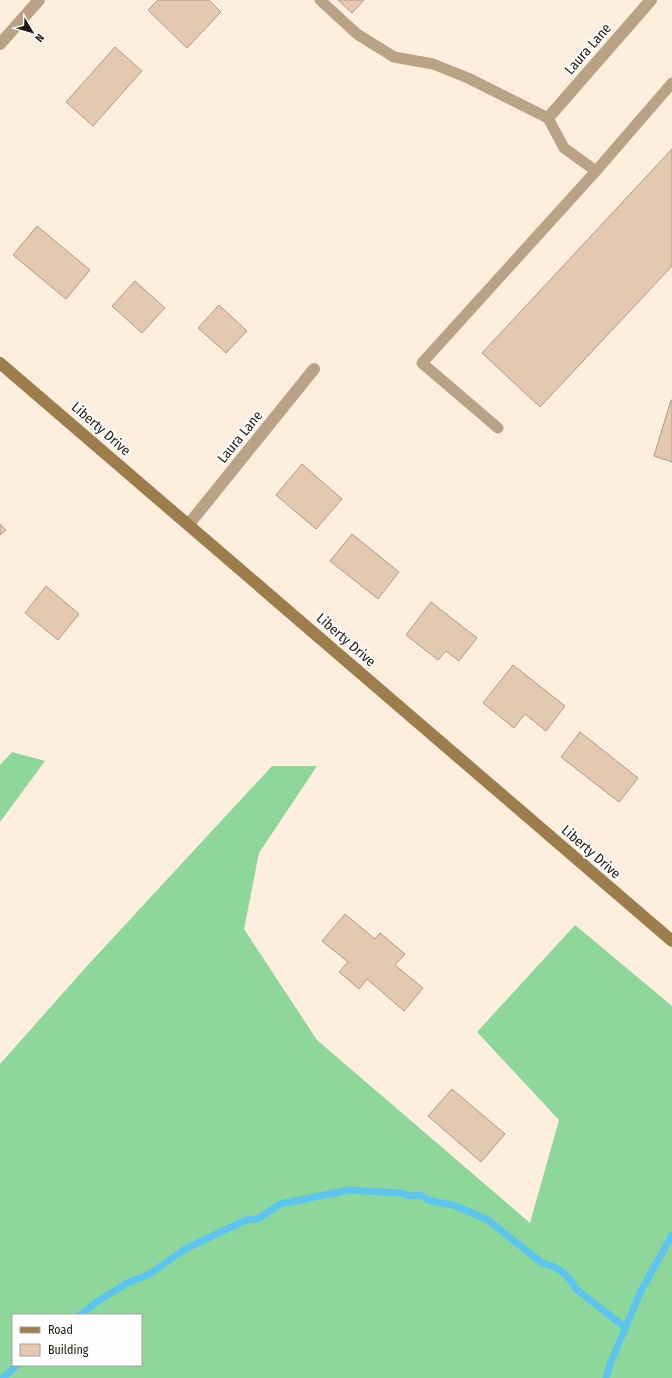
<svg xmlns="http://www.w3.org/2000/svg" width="672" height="1378" font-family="'Fira Sans Condensed',sans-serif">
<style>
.forest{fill:#8dd79b;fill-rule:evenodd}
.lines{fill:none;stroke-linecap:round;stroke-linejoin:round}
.stream{stroke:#5dc4ef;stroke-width:7}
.building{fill:#e3c9af;stroke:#b39a81}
.lane{stroke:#baa384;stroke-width:11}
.street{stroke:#baa384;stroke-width:12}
.secondary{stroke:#9e7d4d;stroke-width:12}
.labels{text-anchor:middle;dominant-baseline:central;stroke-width:4;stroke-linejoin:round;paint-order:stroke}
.street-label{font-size:14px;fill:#221910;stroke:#fefefe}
</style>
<rect width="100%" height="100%" fill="#fdeede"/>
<path class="forest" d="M12 752 45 761 0 822V765Z
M272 766H317L259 853 244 929 317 1040 530 1223 559 1120 477 1032 575 925 672 1006V1378H0V1064L87 966ZM13 1315H141V1365H13Z"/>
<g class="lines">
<path class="stream" d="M80 1315 98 1301 129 1282 148 1275 185 1249 246 1220 258 1219 280 1204 349 1190 401 1193 409 1196 421 1195 428 1200 456 1206 488 1220 542 1263C557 1266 570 1276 576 1289L626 1328
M3 1378 17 1365
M606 1378 610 1364 641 1291 672 1235"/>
</g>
<path class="building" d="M158 0H209L221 12 187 48 148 10Z
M338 0H364L352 13Z
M115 47 142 71 93 126 66 102Z
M672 149V266L540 407 482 353Z
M37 226 90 270 66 299 13 255Z
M135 281 165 308 142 333 112 306Z
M219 305 247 331 226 353 198 328Z
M671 400H672V462L654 456Z
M302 464 342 499 316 529 276 495Z
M0 524 6 530 0 535Z
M352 534 399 572 378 599 330 561Z
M46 586 79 614 58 640 25 613Z
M431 602 477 638 459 661 446 651 438 660 406 635Z
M513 665 565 706 546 731 525 714 514 728 483 703Z
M580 732 638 778 619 802 561 757Z
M345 914 375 939 380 933 405 954 395 965 423 988 404 1011 367 979 359 989 339 972 348 962 322 941Z
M452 1089 505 1134 481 1162 428 1116Z"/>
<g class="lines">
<path class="lane" d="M320 0 357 34 394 57 433 64 468 78 548 118 564 148 596 171 672 83
M498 428 422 363 596 171"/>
<path class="street" d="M0 44 39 0
M548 118 651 0
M189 524 314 369"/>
<path class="secondary" d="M0 363 672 941"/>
</g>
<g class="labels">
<g class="street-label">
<text transform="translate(588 49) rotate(-49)">Laura Lane</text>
<text transform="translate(101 429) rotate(41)">Liberty Drive</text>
<text transform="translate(240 437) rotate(-51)">Laura Lane</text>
<text transform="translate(346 640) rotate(41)">Liberty Drive</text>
<text transform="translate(591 852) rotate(41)">Liberty Drive</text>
</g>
</g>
<rect x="12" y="1314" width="130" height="52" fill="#fefefe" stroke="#a6a29f"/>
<rect x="20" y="1327" width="20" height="6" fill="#9e7d4d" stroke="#a6a29f"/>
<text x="48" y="1334" font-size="12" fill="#221910">Road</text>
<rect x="20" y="1344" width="20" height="12" fill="#e3c9af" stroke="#a6a29f"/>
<text x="48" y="1354" font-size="12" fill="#221910">Building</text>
<g transform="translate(32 32) rotate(128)" stroke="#fefefe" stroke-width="3" paint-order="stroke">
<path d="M0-3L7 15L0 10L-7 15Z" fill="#221910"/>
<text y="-6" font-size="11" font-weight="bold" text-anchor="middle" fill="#221910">N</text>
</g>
</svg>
